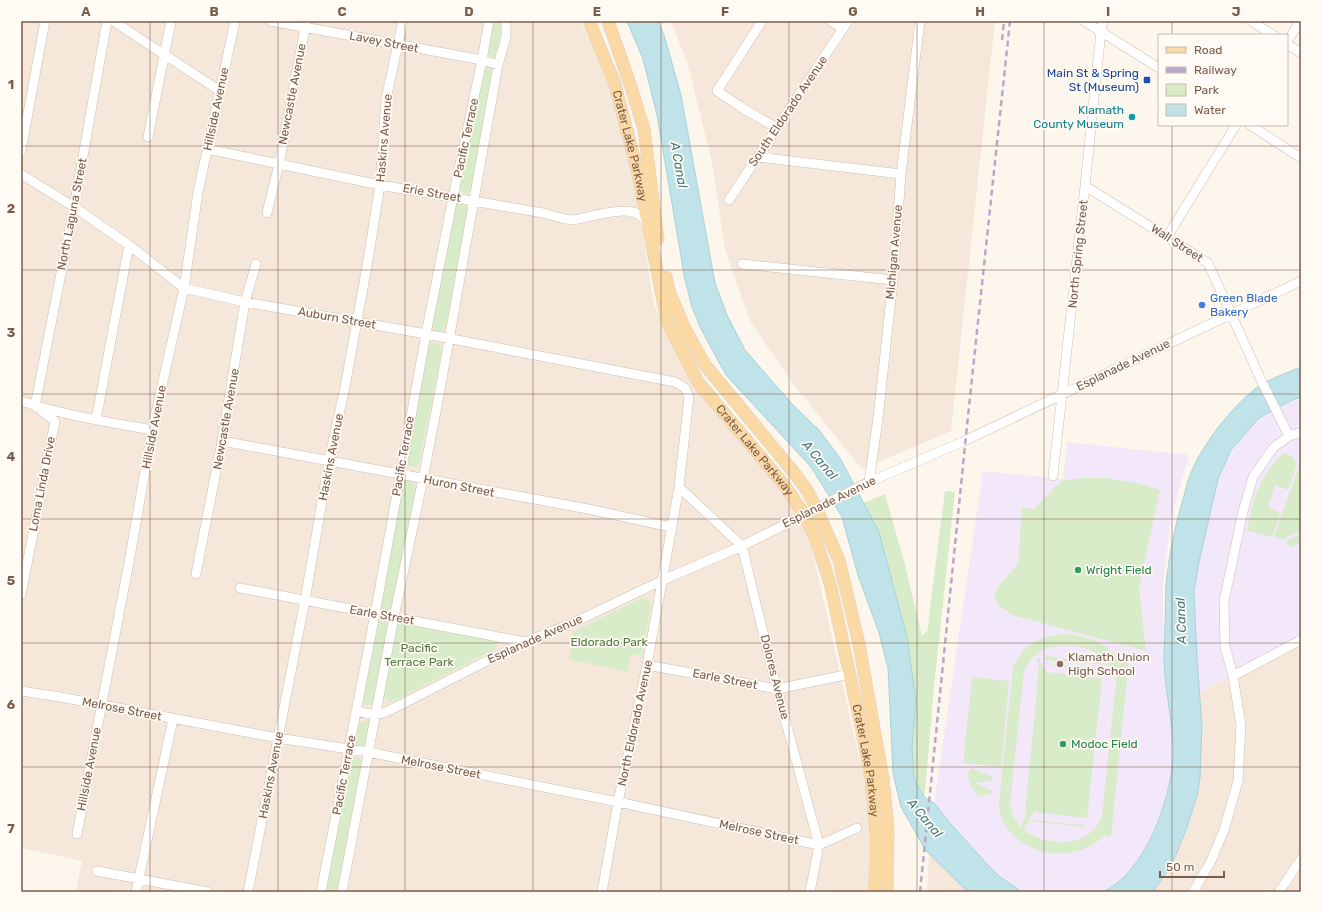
<svg xmlns="http://www.w3.org/2000/svg" width="1322" height="913" font-family="Rubik,sans-serif">
<style>
.residential{fill:#f5e8da}
.education{fill:#f3e8fa}
.green{fill:#d8ecc9;fill-rule:evenodd}
.water{fill:#bfe3e8;stroke:#a5d3da}
.lines{fill:none;stroke-linecap:round;stroke-linejoin:round}
.minor-casing{stroke:#d1beb0;stroke-width:10}
.major-casing{stroke:#dad1cd;stroke-width:13}
.minor{stroke:#fff;stroke-width:9}
.major{stroke:#fbd9a5;stroke-width:12}
.rail{stroke:#b9a8c9;stroke-width:2.5;stroke-dasharray:6 4;stroke-linecap:butt}
.grid{fill:none;stroke:#7a5c4d;stroke-width:1;stroke-opacity:0.55}
.transit-dot{fill:#1a4fb4;stroke:#fffaf3;stroke-width:1.5}
.culture-dot{fill:#0f9aa8;stroke:#fffaf3;stroke-width:1.5}
.shop-dot{fill:#3f7fe0;stroke:#fffaf3;stroke-width:1.5}
.leisure-dot{fill:#2e9e5b;stroke:#fffaf3;stroke-width:1.5}
.education-dot{fill:#8d6e63;stroke:#fffaf3;stroke-width:1.5}
.labels{text-anchor:middle;dominant-baseline:central;stroke-width:3.5;stroke-linejoin:round;paint-order:stroke}
.street-label{font-size:12px;fill:#7a5c4d;stroke:#fffaf3}
.transit-label{font-size:12px;fill:#164399;stroke:#fffaf3;text-anchor:end}
.culture-label{font-size:12px;fill:#0d838f;stroke:#fffaf3;text-anchor:end}
.shop-label{font-size:12px;fill:#366cbe;stroke:#fffaf3;text-anchor:start}
.leisure-label{font-size:12px;fill:#27864d;stroke:#fffaf3;text-anchor:start}
.park-label{font-size:12px;fill:#537a41;stroke:#fffaf3}
.education-label{font-size:12px;fill:#785e54;stroke:#fffaf3;text-anchor:start}
.water-label{font-size:13px;font-style:italic;fill:#437c86;stroke:#fffaf3}
.neatline{fill:none;stroke:#7a5c4d;stroke-width:1.5}
.grid-label{font-size:13px;text-anchor:middle;font-weight:bold;fill:#7a5c4d}
</style>
<rect width="100%" height="100%" fill="#fdf6ec"/>
<path class="residential" d="M21 21H580L623 109 654 305 691 382 805 518 876 832 869 892H76L82 861 21 848Z
M671 21H995L951 431 862 469 793 384 750 321 725 249 712 162 688 65Z
M1301 639V892H1153L1172 864 1186 830 1197 796 1200 778 1202 725 1199 693Z
M929 855 962 886 968 892H927Z"/>
<path class="education" d="M1301 400V639L1199 693 1194 591 1199 562 1218 479 1231 450 1259 418 1286 403Z
M1067 442 1189 455 1171 518 1163 585 1164 661 1172 730V773L1168 788 1161 811 1146 847 1136 863 1123 877 1116 884 1103 892H1022L1000 877 986 863 950 823 934 803 983 471 1063 479Z"/>
<path class="green" d="M491 21H501C501 33 502 48 494 58L488 57 485 53Z
M485 65 491 66 494 72 471 190 467 194 461 192 459 187Z
M458 202 465 204 468 210 446 328 441 332 434 330 431 325 454 206Z
M432 342 439 344 442 350 419 464 415 467 408 466 405 461 427 345Z
M1284 452 1286 454 1287 453 1289 457 1291 456 1292 458H1293L1297 464 1288 490 1275 485 1268 508 1281 512 1272 537 1247 531C1253 498 1259 476 1284 452Z
M1298 469 1301 472V531L1283 539 1274 537Z
M1083 478H1106L1137 483 1160 490 1139 587 1146 651 1009 614V611L1000 607 994 596 999 585 1018 564 1022 508 1034 509 1061 481Z
M406 480 413 482 417 487 393 607 388 610 382 609 379 604 401 484Z
M945 491 955 492 934 686 925 793 924 797 914 779 912 747 916 701 907 637 893 582 863 503 885 494 904 561 922 636 928 630 929 615Z
M1301 534V542L1290 548 1286 541Z
M642 598 649 600 651 605 642 656 631 654 627 672 569 659 573 632Z
M380 619 385 621 388 625 374 701 370 705 364 704 362 699 376 621Z
M396 620 497 641 496 649 391 702 383 697Z
M1063 634C1078 634 1092 638 1105 646 1117 653 1113 657 1129 659L1111 837 1103 836C1072 870 999 851 999 802L1013 667C1024 645 1038 636 1063 634ZM1059 646C1084 643 1112 655 1116 682L1102 815C1100 821 1097 827 1092 831 1075 848 1041 844 1024 830L1030 817 1035 812 1087 818 1102 678 1046 672 1040 662V658L1036 659 1037 662H1039L1035 712 1025 811H1026V815L1020 827 1013 816 1010 803 1024 672C1030 655 1042 648 1059 646Z
M1046 656 1056 657V658L1108 664V665L1056 660V661L1045 660Z
M1046 663 1100 669V667L1111 669 1110 672 1045 664Z
M972 677 1009 681 1001 767 963 763Z
M368 720 371 725 367 744 362 747 356 746 352 742 357 724Z
M353 756 360 758 363 763 338 892H323L349 761Z
M971 768 993 777V780L975 783 992 791V794L978 796 970 784 967 776Z
M1030 820 1083 825V827L1030 821Z"/>
<path class="water" d="M627 21H658L664 35 681 95 715 283 727 315 745 350 793 405 819 430 840 458 879 532 907 637 916 701 912 747 914 779 924 797 934 803 950 823 986 863 1000 877 1022 892H968L926 851 901 807 893 773 888 668 879 633 858 575 842 517 811 467 726 375 701 329 692 307 685 280 657 115 643 59Z
M1301 367V397L1286 403 1259 418 1231 450 1218 479 1199 562 1194 591 1197 659 1202 725 1200 778 1197 796 1186 830 1172 864 1153 892H1103C1145 873 1171 799 1173 757 1174 725 1165 693 1164 661 1164 649 1165 636 1165 624 1166 611 1165 598 1166 585 1169 555 1175 525 1184 496 1186 488 1188 480 1191 473 1202 445 1231 408 1255 389 1264 381 1289 372 1301 367Z"/>
<g class="lines">
<g class="minor-casing">
<path id="minor" d="M113 21 220 91
M271 21 482 60 498 65
M762 21 717 91 744 109 777 128
M831 21 843 29
M1084 21 1159 68
M1251 21 1273 35
M1287 42 1300 21
M1287 44 1301 53
M1250 125 1301 158
M148 137 171 21
M207 149 380 185 543 213 565 219 573 220C589 217 622 207 636 213 641 215 644 219 646 224
M21 151 45 21
M758 157 901 174
M21 174 74 207 129 245 184 288 245 302 426 334 675 382 685 388 689 397 679 487 647 665 618 802 602 892
M1085 186 1167 237 1208 263 1261 380 1289 436
M729 200 848 21
M267 213 279 164 306 23
M1167 237 1236 125
M742 264 893 280
M21 401C63 415 108 422 152 430
M96 420 129 245
M222 441 593 510 671 527
M1053 476 1085 186 1101 31 1103 21
M869 482 878 418 893 280 901 174 920 21
M679 487 742 546 777 689 819 845 810 892
M196 574 222 441 245 302 256 264
M240 588 525 642
M21 595 55 421 35 406 74 207 107 21
M647 665 777 689 850 674
M1233 676 1301 640
M21 691 60 697 278 738 368 752 618 802 819 845 857 828
M356 711 375 715 386 712 525 642 573 623 663 580 742 546 869 482 962 442 1301 281
M77 834 130 557 152 430 184 288 198 192 235 21
M97 871 208 892
M136 892 173 719
M248 892 305 600 329 461 345 387 367 266 380 185 386 99 403 21
M321 892 375 614 426 334 453 197 482 60 489 21
M342 892 394 617 423 479 440 390 498 65 506 37V21
M1193 892 1211 861 1224 830 1238 781 1241 725 1233 676 1225 646 1224 601 1243 511 1253 477 1273 448 1289 436 1301 432
M1279 892 1301 859"/>
</g>
<g class="major-casing">
<g id="major">
<path id="s1" d="M589 21 614 81 637 169 667 321 698 382 785 486 804 514 815 537 830 583 862 731 871 779 876 832V870L874 892"/>
<path d="M608 21 629 81 644 129 658 239"/>
<path d="M666 277 669 291 685 329 705 365 796 475 808 492 816 508 839 560 859 644 883 779 888 829 887 892"/>
</g>
</g>
<use href="#minor" class="minor"/>
<use href="#major" class="major"/>
<path class="rail" d="M1002 40 1004 21
M920 892 968 416 1010 21"/>
</g>
<path class="grid" d="M150 21V892M278 21V892M405 21V892M533 21V892M661 21V892M789 21V892M917 21V892M1044 21V892M1172 21V35M1172 125V892M21 146H1301M21 270H1301M21 394H1301M21 519H1301M21 643H1301M21 767H1301"/>
<rect class="transit-dot" x="1143" y="76" width="8" height="8" rx="2"/>
<circle class="culture-dot" cx="1132" cy="117" r="4"/>
<circle class="shop-dot" cx="1202" cy="305" r="4"/>
<g class="leisure-dot">
<circle cx="1078" cy="570" r="4"/>
<circle cx="1063" cy="744" r="4"/>
</g>
<circle class="education-dot" cx="1060" cy="664" r="4"/>
<g class="labels">
<g class="street-label">
<text transform="translate(384 42) rotate(11)">Lavey Street</text>
<text transform="translate(292 94) rotate(-79)">Newcastle Avenue</text>
<text transform="translate(216 109) rotate(-78)">Hillside Avenue</text>
<text transform="translate(788 111) rotate(-56)">South Eldorado Avenue</text>
<text transform="translate(384 138) rotate(-85)">Haskins Avenue</text>
<text transform="translate(466 138) rotate(-78)">Pacific Terrace</text>
<text stroke="none"><textPath href="#s1" startOffset="132">Crater Lake Parkway</textPath></text>
<text transform="translate(432 193) rotate(10)">Erie Street</text>
<text transform="translate(72 214) rotate(-79)">North Laguna Street</text>
<text transform="translate(1177 243) rotate(33)">Wall Street</text>
<text transform="translate(894 252) rotate(-85)">Michigan Avenue</text>
<text transform="translate(1078 254) rotate(-84)">North Spring Street</text>
<text transform="translate(337 318) rotate(10)">Auburn Street</text>
<text transform="translate(1123 365) rotate(-26)">Esplanade Avenue</text>
<text transform="translate(226 419) rotate(-80)">Newcastle Avenue</text>
<text transform="translate(154 427) rotate(-79)">Hillside Avenue</text>
<text stroke="none"><textPath href="#s1" startOffset="468">Crater Lake Parkway</textPath></text>
<text transform="translate(403 456) rotate(-80)">Pacific Terrace</text>
<text transform="translate(331 457) rotate(-79)">Haskins Avenue</text>
<text transform="translate(42 484) rotate(-79)">Loma Linda Drive</text>
<text transform="translate(459 486) rotate(11)">Huron Street</text>
<text transform="translate(829 502) rotate(-26)">Esplanade Avenue</text>
<text transform="translate(382 615) rotate(10)">Earle Street</text>
<text transform="translate(535 639) rotate(-24)">Esplanade Avenue</text>
<text transform="translate(775 677) rotate(76)">Dolores Avenue</text>
<text transform="translate(725 679) rotate(11)">Earle Street</text>
<text transform="translate(122 709) rotate(11)">Melrose Street</text>
<text transform="translate(635 723) rotate(-78)">North Eldorado Avenue</text>
<text stroke="none"><textPath href="#s1" startOffset="804">Crater Lake Parkway</textPath></text>
<text transform="translate(441 767) rotate(11)">Melrose Street</text>
<text transform="translate(89 769) rotate(-79)">Hillside Avenue</text>
<text transform="translate(271 775) rotate(-79)">Haskins Avenue</text>
<text transform="translate(344 775) rotate(-79)">Pacific Terrace</text>
<text transform="translate(759 832) rotate(12)">Melrose Street</text>
</g>
<g class="transit-label">
<text x="1139" y="73">Main St &amp; Spring<tspan x="1139" dy="14">St (Museum)</tspan></text>
</g>
<g class="culture-label">
<text x="1124" y="110">Klamath<tspan x="1124" dy="14">County Museum</tspan></text>
</g>
<g class="shop-label">
<text x="1210" y="298">Green Blade<tspan x="1210" dy="14">Bakery</tspan></text>
</g>
<g class="leisure-label">
<text x="1086" y="570">Wright Field</text>
<text x="1071" y="744">Modoc Field</text>
</g>
<g class="park-label">
<text x="609" y="642">Eldorado Park</text>
<text x="419" y="648">Pacific<tspan x="419" dy="14">Terrace Park</tspan></text>
</g>
<g class="education-label">
<text x="1068" y="657">Klamath Union<tspan x="1068" dy="14">High School</tspan></text>
</g>
<g class="water-label">
<text transform="translate(679 165) rotate(80)">A Canal</text>
<text transform="translate(820 460) rotate(50)">A Canal</text>
<text transform="translate(1181 621) rotate(-92)">A Canal</text>
<text transform="translate(925 818) rotate(50)">A Canal</text>
</g>
</g>
<rect width="1322" height="913" fill="none" stroke="#fffaf3" stroke-width="44"/>
<rect x="1158" y="34" width="130" height="92" fill="#fffaf3" stroke="#cabbb1"/>
<rect x="1166" y="47" width="20" height="6" fill="#fbd9a5" stroke="#cabbb1"/>
<text x="1194" y="54" font-size="12" fill="#7a5c4d">Road</text>
<rect x="1166" y="67" width="20" height="6" fill="#b9a8c9" stroke="#cabbb1"/>
<text x="1194" y="74" font-size="12" fill="#7a5c4d">Railway</text>
<rect x="1166" y="84" width="20" height="12" fill="#d8ecc9" stroke="#cabbb1"/>
<text x="1194" y="94" font-size="12" fill="#7a5c4d">Park</text>
<rect x="1166" y="104" width="20" height="12" fill="#bfe3e8" stroke="#cabbb1"/>
<text x="1194" y="114" font-size="12" fill="#7a5c4d">Water</text>
<path d="M1160 871v6h64v-6" fill="none" stroke="#7a5c4d" stroke-width="2"/>
<text x="1166" y="871" font-size="12" fill="#7a5c4d" stroke="#fffaf3" stroke-width="3" paint-order="stroke">50 m</text>
<rect x="22" y="22" width="1278" height="869" class="neatline"/>
<g class="grid-label">
<text x="86" y="16">A</text>
<text x="214" y="16">B</text>
<text x="342" y="16">C</text>
<text x="469" y="16">D</text>
<text x="597" y="16">E</text>
<text x="725" y="16">F</text>
<text x="853" y="16">G</text>
<text x="980" y="16">H</text>
<text x="1108" y="16">I</text>
<text x="1236" y="16">J</text>
<text x="11" y="89">1</text>
<text x="11" y="213">2</text>
<text x="11" y="337">3</text>
<text x="11" y="461">4</text>
<text x="11" y="585">5</text>
<text x="11" y="709">6</text>
<text x="11" y="833">7</text>
</g>
</svg>
